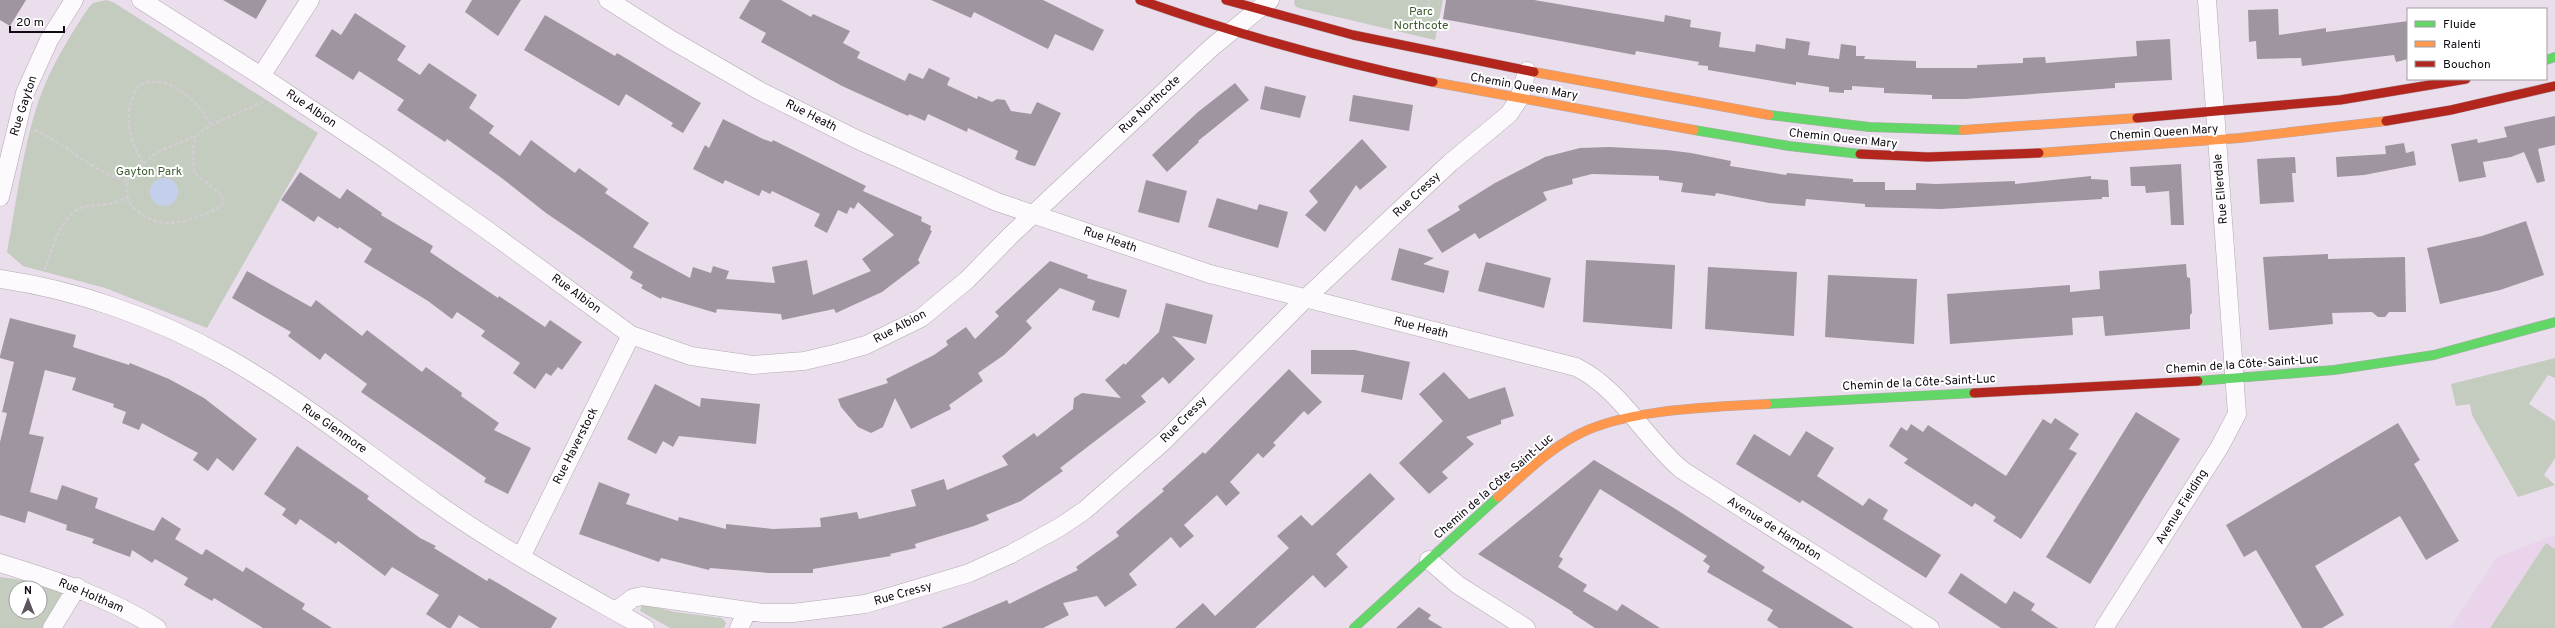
<svg xmlns="http://www.w3.org/2000/svg" width="2555" height="628" font-family="Overpass,sans-serif">
<style>
.built{fill:#e9d4eb}
.green{fill:#c4cbbf;fill-rule:evenodd}
.water{fill:#c4d0eb}
.building{fill:#9f95a0}
.lines{fill:none;stroke-linecap:round;stroke-linejoin:round}
.street-casing{stroke:#b2a8b3;stroke-width:19}
.fast-casing{stroke:#b2a8b3;stroke-width:10}
.slow-casing{stroke:#b2a8b3;stroke-width:10}
.jam-casing{stroke:#b2a8b3;stroke-width:10}
.path{stroke:#d2cdd2;stroke-width:2.5;stroke-dasharray:4 2;stroke-linecap:butt}
.street{stroke:#fcfafc;stroke-width:18}
.fast{stroke:#63d668;stroke-width:9}
.slow{stroke:#ff974d;stroke-width:9}
.jam{stroke:#b3261e;stroke-width:9}
.labels{text-anchor:middle;dominant-baseline:central;stroke-width:4;stroke-linejoin:round;paint-order:stroke}
.park-label{font-size:12px;fill:#3b5b2c;stroke:#fff}
.street-label{font-size:12px;fill:#110912;stroke:#fff}
</style>
<rect width="100%" height="100%" fill="#ebdeec"/>
<path class="built" d="M2555 535V628H2450L2497 557Z"/>
<path class="green" d="M106 0 113 2 318 133 207 328 105 288 23 266 7 252C17 200 25 129 46 82 58 55 73 31 89 7L93 3Z
M1294 0H1443L1435 40 1299 8 1295 6Z
M2555 358V378L2548 375 2529 404 2555 421V458L2544 475 2555 485 2518 497 2472 415 2470 404 2456 406 2451 384Z
M2546 543 2555 549V628H2490Z
M0 577 77 587 52 628H0ZM16 588H40V612H16Z
M642 604 675 612 722 618 726 623 724 628H670L640 611Z"/>
<path class="water" d="M150 192a14 14 0 1 1 28 0a14 14 0 1 1-28 0Z"/>
<path class="building" d="M0 0H26L10 26 0 20Z
M223 0H267L256 19Z
M472 0H521L498 36 465 12Z
M750 0H781L811 17 813 14 850 31 843 43 860 52 857 58 905 81 909 73 923 79 929 68 950 78 947 85 977 99 978 96 992 102 997 99 1005 100 1011 111 1031 114 1037 102 1061 113 1035 166 1030 165 1015 159 1018 151 968 128 967 132 928 114 925 121 909 114 908 116 842 86 761 42 766 33 739 18Z
M931 0H1043L1104 30 1093 51 1055 34 1048 49 974 12 971 18Z
M1446 0H1534L1664 22 1665 15 1691 20 1690 27 1721 32 1719 47 1755 52 1756 44 1785 49 1786 38 1810 42 1808 55 1839 59 1841 44 1856 46V56H1865L1864 59 1916 61V68H1977V65L2023 63V58L2045 57 2046 63 2137 56 2136 41 2170 39 2172 80 2115 83V88L1965 99H1932V95L1884 93V88L1852 86V90H1844V93L1829 92V87L1796 82V85L1708 70V66L1698 65 1699 62 1636 51 1635 55 1443 19Z
M2278 9 2279 35 2326 28V32L2408 21V59L2396 62 2394 55 2302 66 2301 58 2257 59 2256 41 2249 42 2248 10Z
M355 13 406 46 397 60 420 75 429 63 477 95 469 108 494 126 489 133 520 156 531 140 575 173 579 168 608 189 605 193 649 223 633 247 690 278 693 267 711 273 713 266 729 271 726 279 775 283 772 267 807 260 813 295 871 271 862 259 894 235 858 202 854 209 850 207 847 214 838 210 827 233 814 226 820 214 772 191 770 194 762 190 759 196 725 180 723 184 693 169 705 145 709 148 723 119 763 139 772 142 773 140 866 186 863 191 922 217 921 221 931 226 930 230 932 231 918 260 920 263 882 292 836 313 834 309 782 320 781 314 717 309 716 313 662 297 661 299 641 288 643 285 630 278 633 272 546 213 503 179 447 139 445 142 397 110 404 100 359 71 353 80 315 56 332 29 341 35Z
M545 15 615 56 617 53 701 103 683 133 671 126 673 123 626 94 619 106 524 50Z
M1235 83 1249 100 1198 141 1199 142 1167 172 1152 155 1198 112Z
M1265 86 1306 96 1300 118 1260 109Z
M1353 95 1413 105 1409 131 1349 121Z
M2555 116V145L2538 149 2545 181 2537 183 2524 152 2511 157 2483 162 2486 177 2459 182 2451 144 2477 139 2478 143 2507 137 2504 127Z
M1362 139 1387 167 1360 190 1356 185 1325 232 1305 215 1318 202 1309 191Z
M2404 143 2406 153 2414 151 2416 165 2364 175 2337 177 2336 157 2386 154 2385 146Z
M1609 147 1667 150 1691 153 1731 161 1730 166 1786 175 1787 173 1853 179V182H1885V190H1916V183L1936 184 2015 181V184L2091 176V179L2108 180 2109 197H2102V199L1941 209 1865 207V204L1806 199 1805 206 1769 203 1716 193 1715 196 1681 192 1683 183 1659 180V176L1592 174 1572 179 1573 184 1543 192 1547 200 1479 239 1475 233 1442 253 1427 230 1460 210 1458 206 1495 183 1545 157 1580 148Z
M2295 157 2296 173H2292L2294 202 2260 204 2257 159Z
M2181 164 2184 225H2171L2169 191 2146 193 2145 186H2131L2130 167Z
M300 172 340 199 347 189 382 213 381 215 433 246 430 252 498 298 499 296 545 327 550 320 582 342 562 370 558 367 551 376 546 373 535 389 513 373 520 363 481 336 485 331 457 312 452 319 428 301 364 262 372 249 339 227 338 229 318 216 314 222 281 200Z
M1146 180 1187 191 1179 223 1138 212Z
M1217 198 1257 210 1259 204 1288 212 1278 248 1208 227Z
M2526 221 2544 275 2500 290 2440 304 2427 248 2482 236Z
M1399 248 1434 258 1423 264 1449 271 1444 293 1391 280Z
M2328 254V259L2405 257 2406 312H2389L2385 317H2378L2372 312 2332 313 2333 324 2269 330 2263 257Z
M1586 260 1675 265 1672 329 1583 322Z
M1050 261 1088 275 1087 278 1127 290 1119 318 1092 310 1095 301 1060 288 1026 321 1032 328 1004 355 978 373 983 381 949 405 951 409 911 429 895 398 883 427 871 433 858 427 841 407 838 399 888 383 886 379 934 355 948 345 946 341 966 327 975 339 999 316 995 312Z
M1486 262 1551 278 1544 308 1478 291Z
M2186 264 2187 277 2190 278 2192 313 2190 315V329L2105 336 2103 316 2072 318 2073 335 1950 344 1947 294 2070 285V292L2100 289 2099 271Z
M1708 267 1797 272 1794 336 1705 329Z
M247 271 311 307 316 300 362 336 367 330 422 372 426 367 462 393 461 396 499 423 494 430 531 448 508 494 484 482 486 478 361 392 367 384 325 353 320 360 288 336 291 332 232 298Z
M1828 275 1917 279 1914 344 1825 337Z
M1166 303 1213 315 1206 344 1172 336 1195 359 1169 384 1163 377 1141 396 1146 402 1060 468 1063 471 1021 501 986 515 989 520 974 526 915 544 916 548 890 554 891 556 813 569V573H769L710 568 709 570 661 558 659 562 579 534 599 482 630 494 626 504 678 521 679 517 726 529V524L773 529 821 527 820 518 857 512 859 519 916 506 911 490 944 479 947 490 1008 465 1002 456 1034 433 1037 437 1073 409 1074 398 1082 393 1121 398 1105 380 1124 363 1125 365 1159 332Z
M10 318 76 335 73 347 129 365 130 363 169 379 204 398 257 439 233 471 217 458 208 471 193 460 198 453 142 423 139 430 122 423 126 412 113 407 114 404 72 390 76 378 45 370 29 434 44 437 30 492 57 500 62 485 98 498 95 508 154 531 162 517 181 529 175 539 202 555 206 549 243 572 246 567 305 604 302 609 332 628H263L214 598 212 601 184 585 188 578 155 559 152 563 132 550 130 557 92 543 94 539 66 530 67 525 28 511 25 523 0 515V442L7 413 2 412 14 362 0 358V356Z
M1311 350H1355L1410 362 1402 400 1361 392 1364 375 1311 374Z
M1289 369 1322 402 1308 415 1304 411 1273 443 1276 445 1263 458 1258 453 1230 482 1240 493 1226 506 1217 495 1184 525 1194 536 1180 548 1171 537 1129 574 1137 585 1105 607 1097 596 1063 603 1069 615 1043 628H941L1007 600 1009 604 1078 570 1076 567 1119 536 1116 532 1164 491 1162 489 1203 452 1205 454Z
M1444 372 1469 399 1505 387 1514 416 1501 420V424L1466 437 1474 444 1442 472 1448 478 1429 494 1399 463 1443 421 1419 394Z
M655 384 700 407 701 398 760 404 756 444 679 436 673 447 663 441 656 454 627 439Z
M2136 412 2180 439 2090 584 2046 557Z
M2055 418 2079 434 2069 449 2077 453 2021 539 1993 521 1996 517 1975 503 1972 507 1904 463 1908 459 1889 446 1901 427 1907 431 1911 424 1923 432 1928 425 2006 476 2043 419 2051 424Z
M2398 423 2420 460 2414 464 2459 541 2426 560 2400 516 2315 566 2344 615 2322 628H2302L2256 550 2244 557 2226 525Z
M1806 431 1834 448 1817 476 1863 506 1869 498 1888 510 1883 519 1941 555 1926 578 1802 500 1800 503 1736 464 1754 434 1790 456Z
M297 446 369 496 367 499 420 538 436 546 434 548 487 581 489 578 557 618 551 628H480L459 615 451 628H448L426 614 439 595 392 567 385 576 338 541 336 544 300 519 296 525 282 515 286 509 264 494Z
M1594 460 1674 508 1765 567 1762 571 1854 628H1779L1767 620 1773 610 1707 572 1710 566 1703 561 1707 556 1600 489 1559 556 1563 559 1558 567 1587 585 1583 591 1617 611 1622 604 1660 628H1595L1572 613 1573 612 1478 554Z
M1370 473 1395 499 1336 554 1348 567 1325 588 1313 575 1255 628H1175L1203 603 1215 616 1289 548 1277 536 1301 515 1312 526Z
M1961 573 2006 604 2014 591 2035 604 2031 610 2058 628H2001L1948 593Z
M1419 607 1431 615 1428 619 1443 628H1396Z"/>
<g class="lines">
<g class="street-casing">
<path id="street" d="M141 0 261 76 381 156 487 230 631 335 691 356 753 365 804 361 838 353 866 345 921 318 967 280 1011 235 1212 47 1270 0
M608 0 670 39 760 91 856 139 997 202 1210 274 1576 367C1621 389 1645 439 1682 470L1930 628
M261 76 310 0
M0 197 25 93 49 40 74 0
M0 279C77 290 156 318 224 356 299 398 365 453 435 502 501 549 575 588 645 628
M521 557 631 335
M1429 560 1458 585 1526 628
M0 563C55 580 108 597 157 628
M616 611 633 598 642 596 763 613H793L865 604 969 573 1011 554 1060 527 1085 510 1164 441 1305 299 1450 163 1509 114 1519 99 1527 71
M52 628 77 587
M739 628 747 612
M2104 628 2219 448 2237 414 2207 0"/>
</g>
<g class="fast-casing">
<path id="fast" d="M2546 60 2555 57
M1769 115 1869 127 1963 130
M1694 130 1789 146 1860 154
M2198 381 2334 370 2434 355 2555 322
M1767 404 1974 393
M1354 628 1498 497"/>
</g>
<g class="slow-casing">
<path id="slow" d="M1534 72 1769 115
M1433 82 1694 130
M1963 130 2137 118
M2039 153 2240 138 2386 121
M1498 497C1523 475 1549 449 1579 434 1628 409 1712 407 1767 404"/>
</g>
<g class="jam-casing">
<path id="jam" d="M1140 0C1236 34 1334 61 1433 82
M1226 0 1353 35 1534 72
M2137 118 2340 100 2466 79
M2386 121 2451 110 2555 86
M1860 154 1928 157 2039 153
M1974 393 2198 381"/>
</g>
<path class="path" d="M1425 31 1429 0
M34 130C68 144 91 172 127 181
M143 163C128 139 122 109 139 85 169 73 197 100 211 125
M127 197C130 205 134 209 141 214 167 232 196 219 222 206L223 196 194 173 193 149 196 136
M45 270C52 249 62 209 88 206 106 204 110 206 127 197V181L131 174 157 152 196 136 211 125 265 101"/>
<use href="#street" class="street"/>
<use href="#fast" class="fast"/>
<use href="#slow" class="slow"/>
<use href="#jam" class="jam"/>
</g>
<g class="labels">
<g class="park-label">
<text x="1421" y="12">Parc<tspan x="1421" dy="14">Northcote</tspan></text>
<text x="149" y="172">Gayton Park</text>
</g>
<g class="street-label">
<text transform="translate(1524 87) rotate(10)">Chemin Queen Mary</text>
<text transform="translate(1150 105) rotate(-43)">Rue Northcote</text>
<text transform="translate(24 106) rotate(-72)">Rue Gayton</text>
<text transform="translate(311 109) rotate(34)">Rue Albion</text>
<text transform="translate(811 116) rotate(27)">Rue Heath</text>
<text transform="translate(2164 133) rotate(-4)">Chemin Queen Mary</text>
<text transform="translate(1843 139) rotate(6)">Chemin Queen Mary</text>
<text transform="translate(2221 189) rotate(-95)">Rue Ellerdale</text>
<text transform="translate(1417 195) rotate(-43)">Rue Cressy</text>
<text transform="translate(1110 240) rotate(19)">Rue Heath</text>
<text transform="translate(576 294) rotate(36)">Rue Albion</text>
<text transform="translate(900 327) rotate(-28)">Rue Albion</text>
<text transform="translate(1421 328) rotate(14)">Rue Heath</text>
<text transform="translate(2242 365) rotate(-4)">Chemin de la Côte-Saint-Luc</text>
<text transform="translate(1919 383) rotate(-3)">Chemin de la Côte-Saint-Luc</text>
<text transform="translate(1184 420) rotate(-45)">Rue Cressy</text>
<text transform="translate(334 429) rotate(35)">Rue Glenmore</text>
<text transform="translate(576 446) rotate(-63)">Rue Haverstock</text>
<text transform="translate(1494 487) rotate(-41)">Chemin de la Côte-Saint-Luc</text>
<text transform="translate(2182 507) rotate(-58)">Avenue Fielding</text>
<text transform="translate(1774 529) rotate(32)">Avenue de Hampton</text>
<text transform="translate(903 594) rotate(-16)">Rue Cressy</text>
<text transform="translate(91 596) rotate(23)">Rue Holtham</text>
</g>
</g>
<rect x="2407" y="8" width="140" height="72" fill="#ffffff" stroke="#a09da0"/>
<rect x="2415" y="21" width="20" height="6" fill="#63d668" stroke="#a09da0"/>
<text x="2443" y="28" font-size="12" fill="#110912">Fluide</text>
<rect x="2415" y="41" width="20" height="6" fill="#ff974d" stroke="#a09da0"/>
<text x="2443" y="48" font-size="12" fill="#110912">Ralenti</text>
<rect x="2415" y="61" width="20" height="6" fill="#b3261e" stroke="#a09da0"/>
<text x="2443" y="68" font-size="12" fill="#110912">Bouchon</text>
<g transform="translate(28 600)"><circle r="19" fill="#ffffff" stroke="#a09da0"/>
<path d="M0-3L7 15L0 10L-7 15Z" fill="#5d545e"/>
<text y="-6" font-size="11" font-weight="bold" text-anchor="middle" fill="#110912">N</text>
</g>
<path d="M10 26v6h54v-6" fill="none" stroke="#110912" stroke-width="2"/>
<text x="16" y="26" font-size="12" fill="#110912" stroke="#ffffff" stroke-width="3" paint-order="stroke">20 m</text>
</svg>
